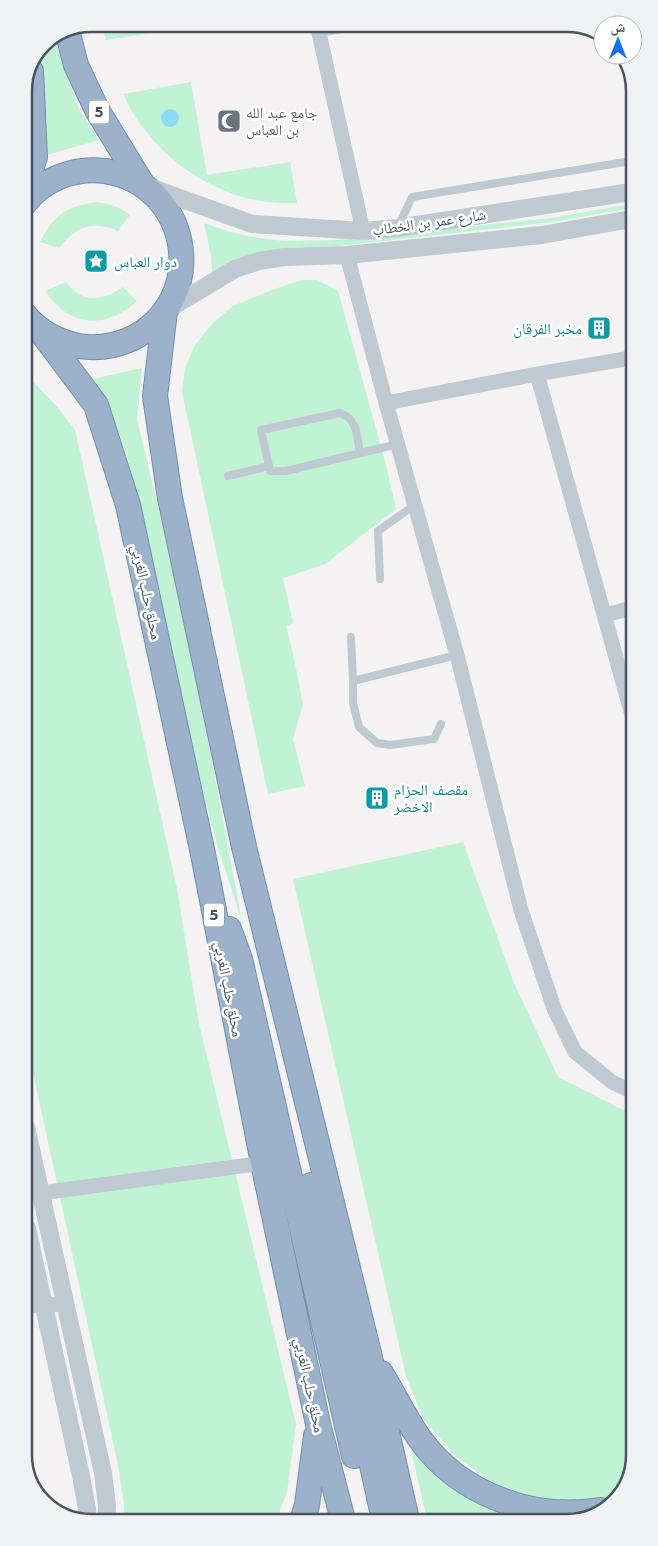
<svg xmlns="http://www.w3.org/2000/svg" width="658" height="1546" font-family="Montserrat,'Noto Naskh Arabic',sans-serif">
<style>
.green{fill:#c0f2d4}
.water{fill:#8bdbf1}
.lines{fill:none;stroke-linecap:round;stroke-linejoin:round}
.trunk-casing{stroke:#738fae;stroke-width:26}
.service{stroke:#bfc9d2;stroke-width:8}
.minor{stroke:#bfc9d2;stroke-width:15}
.tertiary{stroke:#bfc9d2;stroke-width:18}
.trunk{stroke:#9cb2ca;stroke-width:24}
.labels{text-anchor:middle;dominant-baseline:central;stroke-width:5;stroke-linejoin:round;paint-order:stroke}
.shield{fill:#fff;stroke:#7f8890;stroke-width:1}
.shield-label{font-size:14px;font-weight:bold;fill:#485561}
.worship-label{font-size:15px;fill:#5b616d;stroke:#fff;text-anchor:start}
.street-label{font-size:15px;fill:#485561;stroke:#fff}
.culture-label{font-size:15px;fill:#0d838f;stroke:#fff;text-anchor:start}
.rim{fill:none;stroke:#485561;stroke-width:2.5}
</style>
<rect width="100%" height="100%" fill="#f4f2f2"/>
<path class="green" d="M102 24H161L163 31 106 40Z
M56 38 62 63 80 111 99 140 43 156 47 119 37 59 44 43Z
M191 82 207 175 290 162 297 203C283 203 269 203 255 200 198 188 147 147 123 94Z
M96 202C109 204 119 206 130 215L118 231C92 220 76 226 59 248L40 242C54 215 65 207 96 202Z
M631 204V208L552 222 339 246 283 248 255 253 231 262 212 273 211 255 204 223 230 232 259 238 284 241 339 240 551 218Z
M302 280H317L338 291 386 465 396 509 325 564 283 578 293 623 286 626 293 654 303 704 293 739 305 786 268 794 182 392 185 368 195 345 214 322 233 306 272 290Z
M66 282C81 304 103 301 123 287L137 301C106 330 69 327 45 291Z
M142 368 137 419 168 549 202 709 242 922 217 844 184 718 149 547 127 455 116 426 88 380Z
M25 373 58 408 75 430 177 889 199 1024 296 1424 287 1492 276 1521 123 1522 124 1504 118 1465 26 1040Z
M463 842 514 983 558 1077 633 1115 634 1454 620 1495 615 1499 586 1505 535 1500 493 1483 454 1455 423 1418 406 1376 293 879Z
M410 1445 449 1481 493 1509 534 1519 427 1520Z"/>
<path class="water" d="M161 118a9 9 0 1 1 18 0a9 9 0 1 1-18 0Z"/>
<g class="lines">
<g class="trunk-casing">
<path id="trunk" d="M68 34 76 65 97 110 143 185
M24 191 35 157 31 71
M24 204C42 179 75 167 105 171 192 184 210 301 131 339 115 346 97 349 79 346 58 342 37 331 24 314
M165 311 155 396 170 498 244 847 369 1353 407 1520
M39 329 96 405 128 505 203 854 263 1163 318 1424 343 1520
M229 929 240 959 354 1456
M311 1185 384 1520
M381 1373C394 1394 405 1418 420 1439 460 1495 534 1521 600 1510
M302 1521 307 1505 316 1436"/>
</g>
<path class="service" d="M398 227 412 197 631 161
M360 453C357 437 358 419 340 413L261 430 270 471H286L398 444
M228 476 269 466
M380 579 378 531 416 504
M351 637 353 681 457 655
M353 681V703L359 727 377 743 390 745 434 739 441 724"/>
<path class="minor" d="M317 24 363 231
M318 30 350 24
M347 255 386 403 457 655 521 910 555 1011 575 1052 612 1082 633 1092
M537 374 632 715
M386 403 537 374 631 358
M605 615 632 608
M41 1193 263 1163
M27 1306 65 1304"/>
<path class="tertiary" d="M149 187 252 224 363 231 397 228 631 192
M165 311 235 269 259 261 284 257 347 255 542 235 631 219
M26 1127 103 1473 107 1506 106 1522
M27 1228 81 1476 87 1509 86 1522"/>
<use href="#trunk" class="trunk"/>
</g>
<defs>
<g id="mosque-square" transform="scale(1.25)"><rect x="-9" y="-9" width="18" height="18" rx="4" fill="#6b7280" stroke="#fff"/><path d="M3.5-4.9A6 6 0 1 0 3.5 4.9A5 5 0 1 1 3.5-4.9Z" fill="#fff"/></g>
<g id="sight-square" transform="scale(1.25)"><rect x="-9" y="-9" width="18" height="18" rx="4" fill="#0f9aa8" stroke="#fff"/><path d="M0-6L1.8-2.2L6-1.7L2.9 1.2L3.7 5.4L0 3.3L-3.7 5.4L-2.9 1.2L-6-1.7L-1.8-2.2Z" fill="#fff"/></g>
<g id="building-square" transform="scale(1.25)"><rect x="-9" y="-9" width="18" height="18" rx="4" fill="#0f9aa8" stroke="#fff"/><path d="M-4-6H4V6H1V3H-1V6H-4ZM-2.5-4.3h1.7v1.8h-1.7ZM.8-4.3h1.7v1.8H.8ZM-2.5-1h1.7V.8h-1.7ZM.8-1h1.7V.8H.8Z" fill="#fff"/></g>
</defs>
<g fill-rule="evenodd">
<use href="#mosque-square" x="229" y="121"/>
<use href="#sight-square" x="96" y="261"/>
<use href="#building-square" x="599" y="328"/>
<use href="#building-square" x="377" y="798"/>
</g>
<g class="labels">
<g class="shield">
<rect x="89" y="100.5" width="20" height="23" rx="4"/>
<rect x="204" y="903.5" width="20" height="23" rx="4"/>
</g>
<g class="shield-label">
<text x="99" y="112">5</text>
<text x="214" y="915">5</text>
</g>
<g class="worship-label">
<text x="246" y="112">جامع عبد الله<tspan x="246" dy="17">بن العباس</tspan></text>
</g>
<g class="street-label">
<text transform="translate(429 222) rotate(-8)">شارع عمر بن الخطاب</text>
<text transform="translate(147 592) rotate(78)">محلق حلب الغربي</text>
<text transform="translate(229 989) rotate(79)">محلق حلب الغربي</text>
<text transform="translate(310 1385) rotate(78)">محلق حلب الغربي</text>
</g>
<g class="culture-label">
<text x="114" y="261">دوار العباس</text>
<text x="582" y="328" text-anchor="end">مخبر الفرقان</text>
<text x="394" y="789">مقصف الحزام<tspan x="394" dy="17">الاخضر</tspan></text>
</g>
</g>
<path d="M0 0H658V1546H0ZM91 32H567A59 59 0 0 1 626 91V1455A59 59 0 0 1 567 1514H91A59 59 0 0 1 32 1455V91A59 59 0 0 1 91 32Z" fill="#f0f1f2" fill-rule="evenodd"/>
<path class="rim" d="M91 32H567A59 59 0 0 1 626 91V1455A59 59 0 0 1 567 1514H91A59 59 0 0 1 32 1455V91A59 59 0 0 1 91 32Z"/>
<g transform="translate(618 40)"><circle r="24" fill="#ffffff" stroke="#b6bbc0"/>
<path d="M0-4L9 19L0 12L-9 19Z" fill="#1271ee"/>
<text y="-8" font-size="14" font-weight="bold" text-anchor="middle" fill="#485561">ش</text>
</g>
</svg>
